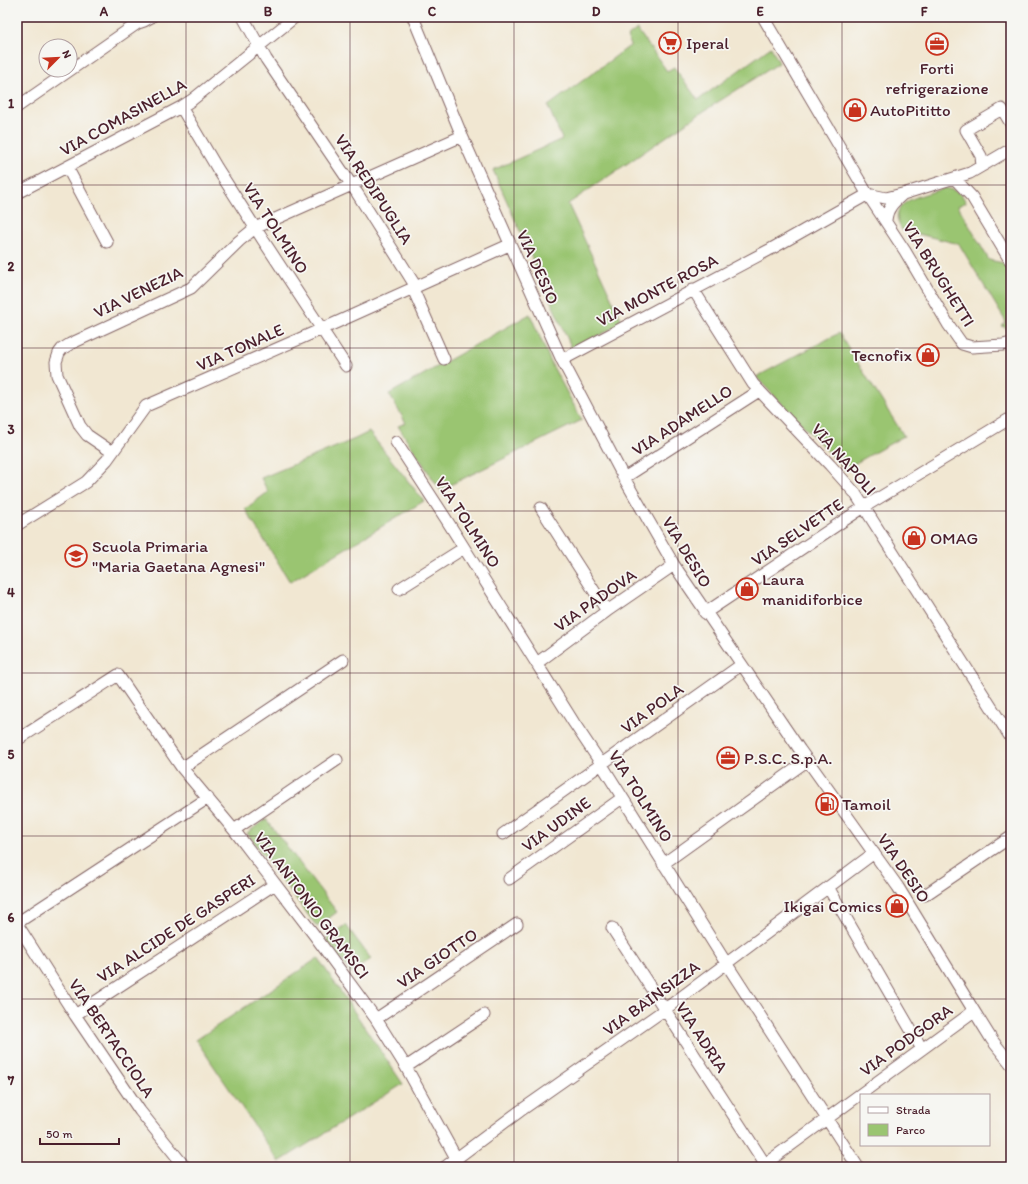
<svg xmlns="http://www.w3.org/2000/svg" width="1028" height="1184" font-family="Itim,sans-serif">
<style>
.green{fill:#9ac571;stroke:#72724e}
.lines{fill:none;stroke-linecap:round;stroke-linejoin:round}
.minor-casing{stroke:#846565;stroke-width:13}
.minor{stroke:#fff;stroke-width:11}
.grid{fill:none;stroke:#4a1f2b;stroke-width:1;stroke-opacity:0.55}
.labels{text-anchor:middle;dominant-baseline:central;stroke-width:3.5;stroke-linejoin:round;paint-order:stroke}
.poi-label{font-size:17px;fill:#4a1f2b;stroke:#f6f6f2;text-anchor:start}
.street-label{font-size:17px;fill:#4a1f2b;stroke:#f6f6f2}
.neatline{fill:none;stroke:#4a1f2b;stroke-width:1.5}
.grid-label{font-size:13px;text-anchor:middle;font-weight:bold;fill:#4a1f2b}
</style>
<rect width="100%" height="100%" fill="#f6f6f2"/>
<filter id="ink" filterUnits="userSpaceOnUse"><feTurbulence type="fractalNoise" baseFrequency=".025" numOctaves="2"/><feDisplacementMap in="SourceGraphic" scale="8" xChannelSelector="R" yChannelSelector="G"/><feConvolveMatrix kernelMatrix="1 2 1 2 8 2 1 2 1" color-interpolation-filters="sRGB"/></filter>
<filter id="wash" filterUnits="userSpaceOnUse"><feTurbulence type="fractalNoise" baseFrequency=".012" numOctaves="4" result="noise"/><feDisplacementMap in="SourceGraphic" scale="16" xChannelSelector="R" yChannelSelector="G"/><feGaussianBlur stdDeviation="0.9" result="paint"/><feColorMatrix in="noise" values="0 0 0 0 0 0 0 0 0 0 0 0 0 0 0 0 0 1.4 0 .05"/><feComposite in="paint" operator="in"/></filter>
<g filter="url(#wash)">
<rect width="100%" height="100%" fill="#f1e7d2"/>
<path class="green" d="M637 29 667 71 674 67 698 100 771 47 779 63 704 111 568 204 623 323 572 349 493 170 562 139 548 106 631 45 627 37Z
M945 188C955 190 961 192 966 202L958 206 989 260 1004 263 1011 275V331L1002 326 1006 322 959 244 902 230C883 200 926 195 945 188Z
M530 314 552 365 582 420 440 490 398 426 406 423 389 394Z
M839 333 904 436 845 469 756 377Z
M369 432 424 501 290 582 245 509 268 492 261 478 355 439Z
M266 819 337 912 317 927 247 833Z
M346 925 371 959 351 973 326 939Z
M318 958 403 1084 279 1162 196 1040Z"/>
</g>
<g filter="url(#ink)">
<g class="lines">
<g class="minor-casing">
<path id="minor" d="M243 17 266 59 357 193 413 282V289L444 359
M413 17 462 136 562 360 624 478 674 565 800 750 898 887 974 1011 992 1040 1011 1064
M763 17 868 195 905 251 948 324 962 344 972 347 1003 345 1011 343
M17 107 138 23 144 21 151 17
M181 107 217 168 263 240 346 366
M982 166 1011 149
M67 167 107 242
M954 178 972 197 1011 262
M17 193 181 107 192 100 295 17
M886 220C887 208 894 202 903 194L970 173 982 166 981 156 966 130 1002 109 1011 124
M771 249 863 197 872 195 886 198 902 194
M693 289 753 384 830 465 855 493 1011 738
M562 360 769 250
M396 442 446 519 574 723 602 765 726 963 858 1167
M112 452 87 435 80 426 57 375 56 362 59 353 62 349 70 344 191 288 239 241 255 228 462 136
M624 478 759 391
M541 508 607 611
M17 525 86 482 107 460 146 406 322 329 509 245
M399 589 464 548
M705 613 864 507 1011 418
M537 663 607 611 674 565
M17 740 118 675 182 768 234 830 315 936 376 1019 406 1067 461 1167
M182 768 343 660
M234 830 337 760
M503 834 741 665
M663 864 808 760
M509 879 622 798
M828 887 922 1049
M925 895 1011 837
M17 923 208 798
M17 924 75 1015 140 1111 185 1167
M612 928 765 1164
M75 1015 275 884
M376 1019 517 924
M406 1067 484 1015
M445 1167 520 1111 664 1010 874 853
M761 1167 974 1011"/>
</g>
<use href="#minor" class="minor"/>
</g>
</g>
<path class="grid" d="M186 17V1167M350 17V1167M514 17V1167M678 17V1167M842 17V1167M17 185H1011M17 348H1011M17 511H1011M17 673H1011M17 836H1011M17 999H1011"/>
<defs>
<g id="supermarket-ring" transform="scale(1.15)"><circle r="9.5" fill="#f6f6f2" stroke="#c8321e" stroke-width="1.5"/><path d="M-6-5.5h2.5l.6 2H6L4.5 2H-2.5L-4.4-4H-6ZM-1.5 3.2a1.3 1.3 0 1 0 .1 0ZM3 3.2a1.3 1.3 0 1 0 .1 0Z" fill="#c8321e"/></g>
<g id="office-ring" transform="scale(1.15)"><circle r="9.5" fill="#f6f6f2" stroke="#c8321e" stroke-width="1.5"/><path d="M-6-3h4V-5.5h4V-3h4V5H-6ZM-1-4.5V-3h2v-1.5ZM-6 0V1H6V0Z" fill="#c8321e"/></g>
<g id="shop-ring" transform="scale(1.15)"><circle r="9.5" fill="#f6f6f2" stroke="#c8321e" stroke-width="1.5"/><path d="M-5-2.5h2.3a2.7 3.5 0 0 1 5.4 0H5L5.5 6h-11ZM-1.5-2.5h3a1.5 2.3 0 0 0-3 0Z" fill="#c8321e"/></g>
<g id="school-ring" transform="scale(1.15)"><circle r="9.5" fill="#f6f6f2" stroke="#c8321e" stroke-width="1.5"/><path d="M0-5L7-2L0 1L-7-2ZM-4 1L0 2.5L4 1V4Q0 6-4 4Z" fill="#c8321e"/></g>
<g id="fuel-ring" transform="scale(1.15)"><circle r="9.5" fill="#f6f6f2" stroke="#c8321e" stroke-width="1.5"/><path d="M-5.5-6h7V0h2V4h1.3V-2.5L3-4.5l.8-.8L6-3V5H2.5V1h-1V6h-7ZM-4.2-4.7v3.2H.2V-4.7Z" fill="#c8321e"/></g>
</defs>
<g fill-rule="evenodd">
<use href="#supermarket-ring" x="670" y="43"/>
<use href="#office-ring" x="937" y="44"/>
<use href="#shop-ring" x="855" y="110"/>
<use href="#shop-ring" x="928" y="355"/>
<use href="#shop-ring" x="914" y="538"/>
<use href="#school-ring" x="76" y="556"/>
<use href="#shop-ring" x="747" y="589"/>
<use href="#office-ring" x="728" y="758"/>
<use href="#fuel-ring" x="827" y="804"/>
<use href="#shop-ring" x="897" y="906"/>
</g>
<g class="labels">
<g class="poi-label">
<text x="686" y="43">Iperal</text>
<text x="937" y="68" text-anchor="middle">Forti<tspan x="937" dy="20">refrigerazione</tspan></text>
<text x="870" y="110">AutoPititto</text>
<text x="912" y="355" text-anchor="end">Tecnofix</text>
<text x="930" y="538">OMAG</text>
<text x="92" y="546">Scuola Primaria<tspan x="92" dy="20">"Maria Gaetana Agnesi"</tspan></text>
<text x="762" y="579">Laura<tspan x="762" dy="20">manidiforbice</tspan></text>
<text x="744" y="758">P.S.C. S.p.A.</text>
<text x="842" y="804">Tamoil</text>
<text x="882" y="906" text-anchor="end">Ikigai Comics</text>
</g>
<g class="street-label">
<text transform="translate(123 117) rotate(-29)">VIA COMASINELLA</text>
<text transform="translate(374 189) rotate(57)">VIA REDIPUGLIA</text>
<text transform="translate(276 228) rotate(57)">VIA TOLMINO</text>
<text transform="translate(538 267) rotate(66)">VIA DESIO</text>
<text transform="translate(939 274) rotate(58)">VIA BRUGHETTI</text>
<text transform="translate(657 290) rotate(-28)">VIA MONTE ROSA</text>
<text transform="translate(138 292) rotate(-26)">VIA VENEZIA</text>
<text transform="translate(240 347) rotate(-24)">VIA TONALE</text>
<text transform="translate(682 420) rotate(-33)">VIA ADAMELLO</text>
<text transform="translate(844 459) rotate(49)">VIA NAPOLI</text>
<text transform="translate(468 522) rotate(57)">VIA TOLMINO</text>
<text transform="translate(797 532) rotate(-34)">VIA SELVETTE</text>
<text transform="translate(687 552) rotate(59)">VIA DESIO</text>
<text transform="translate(595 600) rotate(-35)">VIA PADOVA</text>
<text transform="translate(652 708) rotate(-36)">VIA POLA</text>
<text transform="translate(641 796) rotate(58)">VIA TOLMINO</text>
<text transform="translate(556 824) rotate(-36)">VIA UDINE</text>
<text transform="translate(904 868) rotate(56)">VIA DESIO</text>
<text transform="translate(312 905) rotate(53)">VIA ANTONIO GRAMSCI</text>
<text transform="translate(176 928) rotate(-33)">VIA ALCIDE DE GASPERI</text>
<text transform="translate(437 958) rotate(-34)">VIA GIOTTO</text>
<text transform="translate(651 998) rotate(-36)">VIA BAINSIZZA</text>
<text transform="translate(702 1037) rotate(57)">VIA ADRIA</text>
<text transform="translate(112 1038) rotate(56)">VIA BERTACCIOLA</text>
<text transform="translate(906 1040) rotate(-36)">VIA PODGORA</text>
</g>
</g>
<rect width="1028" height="1184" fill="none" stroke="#f6f6f2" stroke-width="44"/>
<rect x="860" y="1094" width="130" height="52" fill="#f6f6f2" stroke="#b1a0a2"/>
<rect x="868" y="1107" width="20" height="6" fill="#ffffff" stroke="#b1a0a2"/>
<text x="896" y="1114" font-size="12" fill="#4a1f2b">Strada</text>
<rect x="868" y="1124" width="20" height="12" fill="#9ac571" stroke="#b1a0a2"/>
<text x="896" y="1134" font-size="12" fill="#4a1f2b">Parco</text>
<g transform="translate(58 58) rotate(66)"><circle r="19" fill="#f6f6f2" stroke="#b1a0a2"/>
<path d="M0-3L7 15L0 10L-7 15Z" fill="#c8321e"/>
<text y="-6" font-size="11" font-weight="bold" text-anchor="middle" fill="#4a1f2b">N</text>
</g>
<path d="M40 1138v6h79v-6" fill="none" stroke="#4a1f2b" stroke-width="2"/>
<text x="46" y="1138" font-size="12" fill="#4a1f2b" stroke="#f6f6f2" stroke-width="3" paint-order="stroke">50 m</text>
<rect x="22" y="22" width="984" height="1140" class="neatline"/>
<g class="grid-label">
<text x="104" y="16">A</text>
<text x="268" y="16">B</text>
<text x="432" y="16">C</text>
<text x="596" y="16">D</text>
<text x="760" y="16">E</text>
<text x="924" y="16">F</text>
<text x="11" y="108">1</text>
<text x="11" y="271">2</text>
<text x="11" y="434">3</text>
<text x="11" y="597">4</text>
<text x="11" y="759">5</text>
<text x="11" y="922">6</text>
<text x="11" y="1085">7</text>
</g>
</svg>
